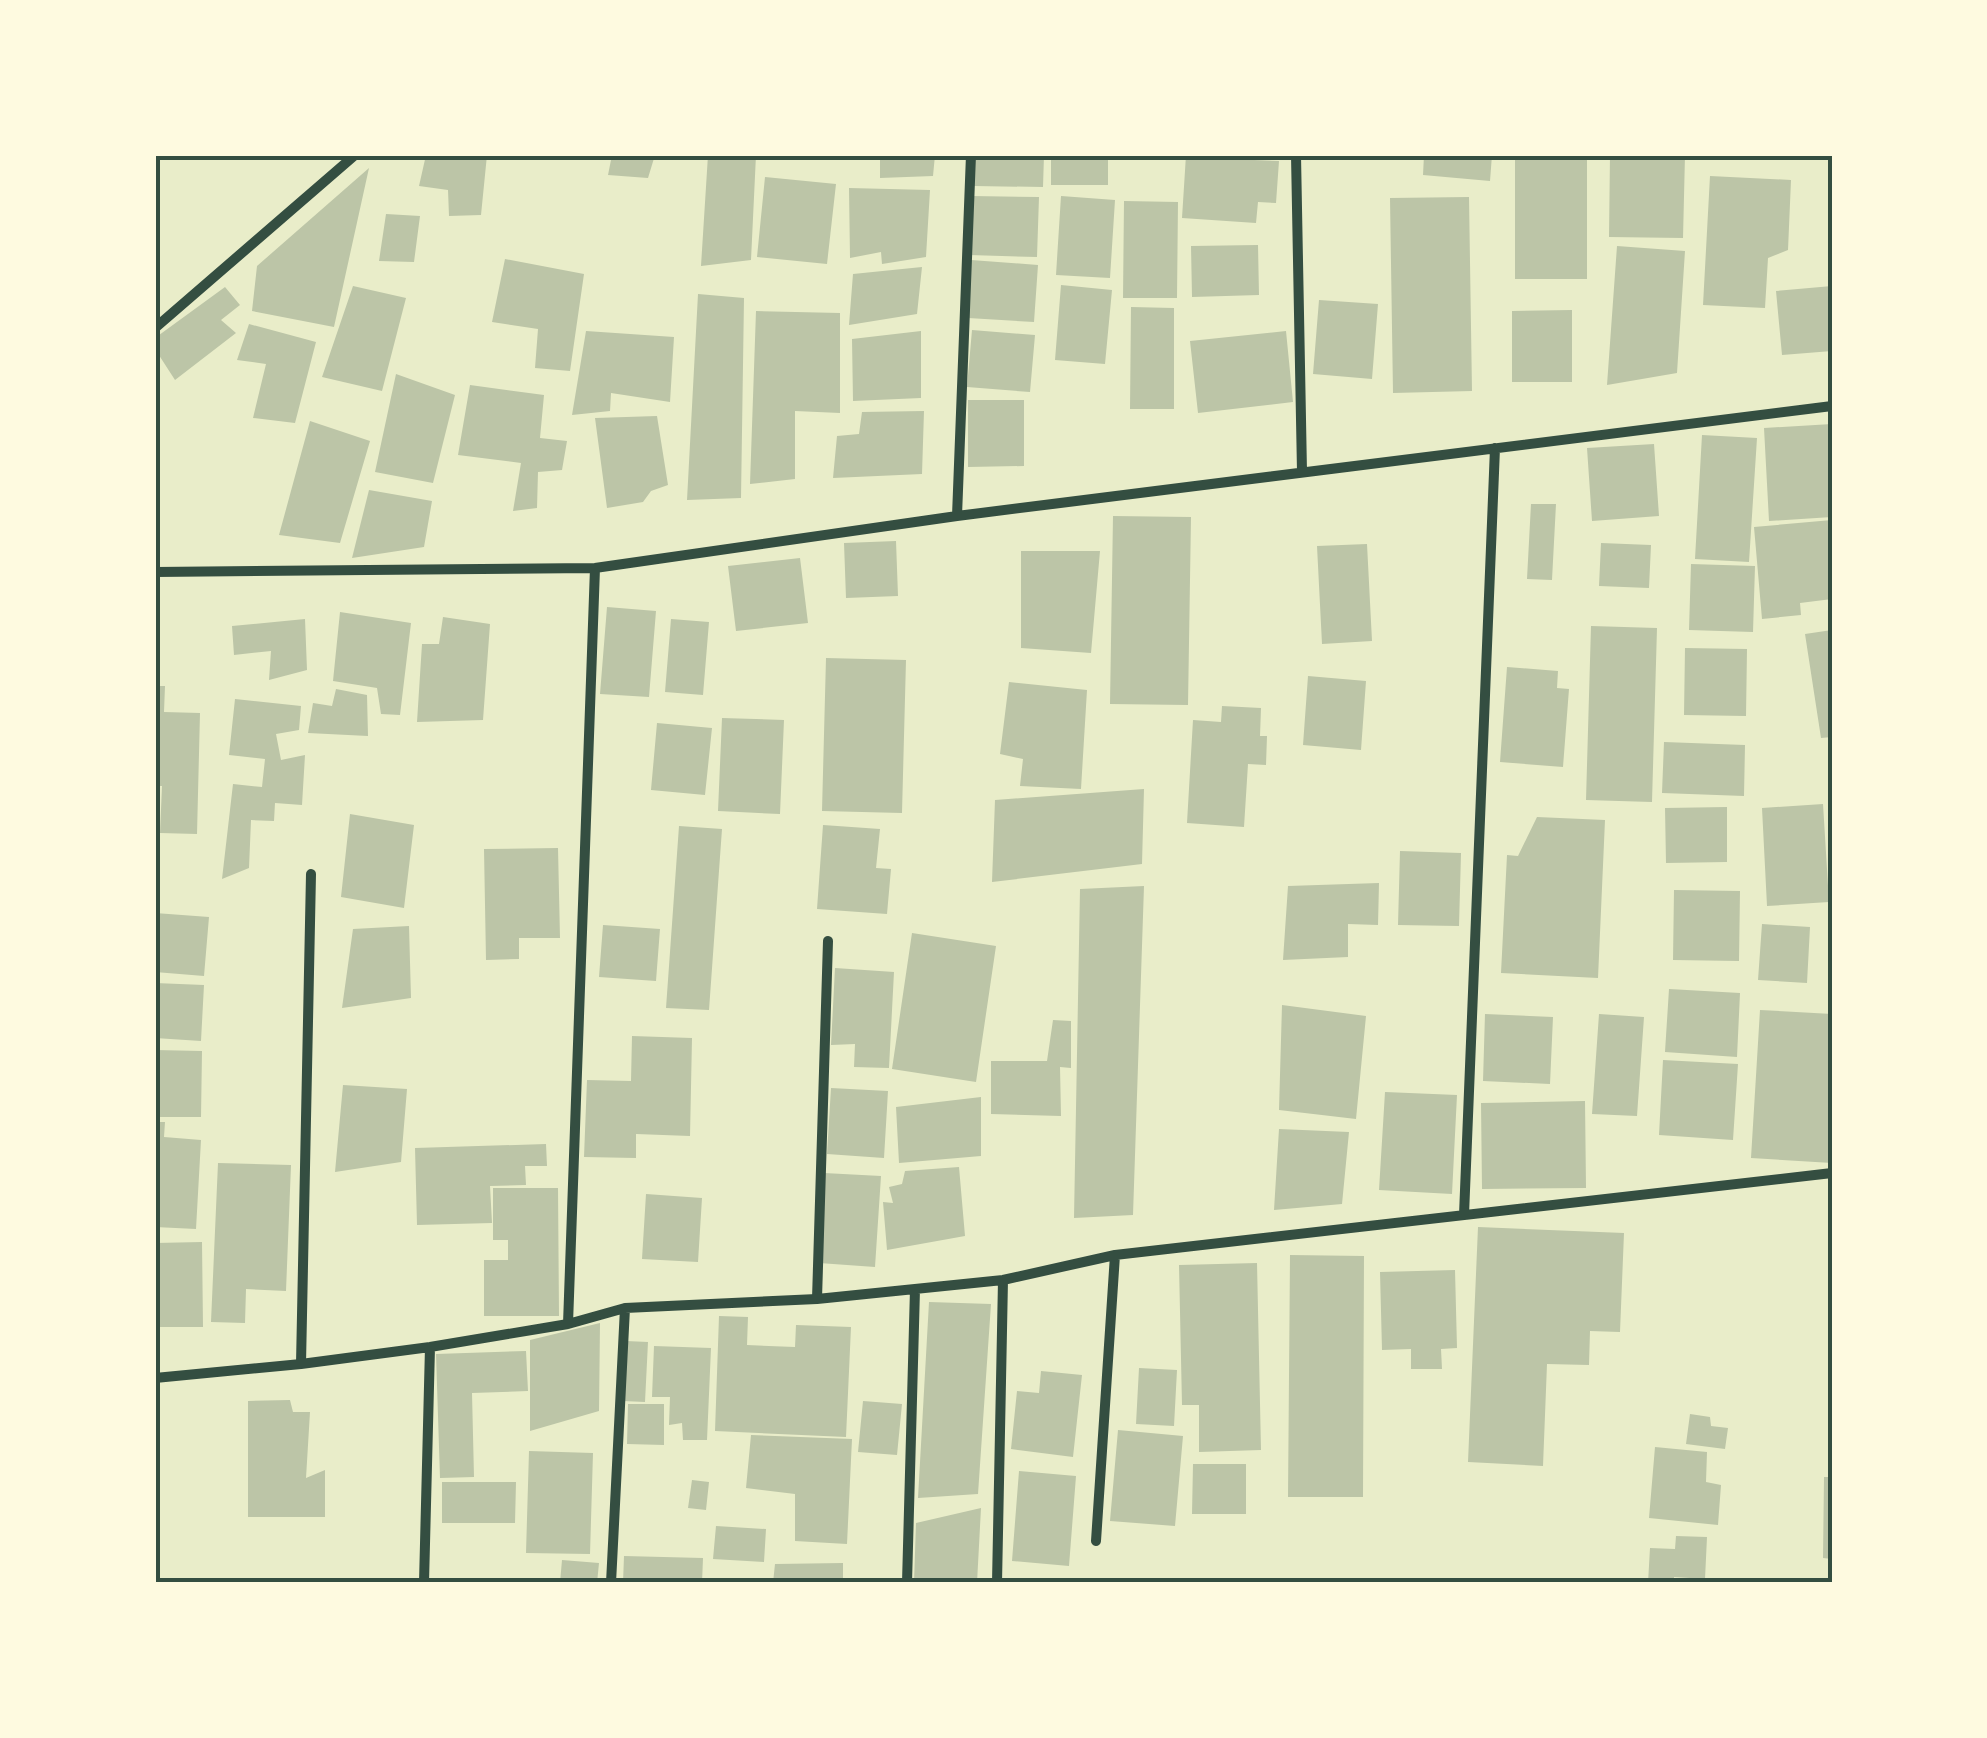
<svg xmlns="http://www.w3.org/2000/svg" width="1987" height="1738" font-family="'Exo 2',sans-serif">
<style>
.building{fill:#bcc5a7}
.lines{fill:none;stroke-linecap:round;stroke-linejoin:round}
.minor{stroke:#344e41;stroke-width:10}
.neatline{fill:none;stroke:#344e41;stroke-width:4}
</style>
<rect width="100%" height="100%" fill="#e9edc9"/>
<path class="building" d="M426 155H487L481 215 449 216 448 190 419 186Z
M612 155H655L648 178 608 175Z
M708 155H756L751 260 701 266Z
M880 155H935L933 176 880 178Z
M974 155H1044L1043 187 974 186Z
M1051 155H1108V185H1051Z
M1186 155H1254V160L1279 161 1276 203 1258 202 1256 223 1182 218Z
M1424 155H1492L1490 181 1423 175Z
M1515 155H1587V279H1515Z
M1610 155H1685L1683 238 1609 237Z
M369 168 334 327 252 311 257 266Z
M1710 176 1791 180 1788 250 1768 258 1765 308 1703 305Z
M765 177 836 184 827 264 757 257Z
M849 188 930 190 926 257 882 264 881 252 850 258Z
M971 196 1039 197 1037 257 969 255Z
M1061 196 1115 200 1110 278 1056 275Z
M1469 197 1472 391 1393 393 1390 198Z
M1124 201 1178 202 1177 298H1123Z
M386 214 420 216 414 262 379 261Z
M1258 245 1259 295 1192 297 1191 246Z
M1617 246 1685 251 1677 373 1607 385Z
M505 259 584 274 570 371 535 368 538 329 492 322Z
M971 260 1038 265 1034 322 968 318Z
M922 267 917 314 849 325 853 274Z
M1061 285 1112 290 1105 364 1055 360Z
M353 286 406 298 382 391 322 377Z
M1832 286V351L1782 355 1776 291Z
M225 287 240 305 221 320 236 333 175 380 155 349V338Z
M698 294 744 298 741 498 687 500Z
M1319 300 1378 304 1372 379 1313 374Z
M1131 307 1174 308V409H1130Z
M1572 310V382H1512V311Z
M756 311 840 313V413L795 411V479L750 484Z
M249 324 316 342 295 423 253 418 266 364 237 360Z
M972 330 1035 335 1030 392 967 387Z
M586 331 674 337 670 402 611 393 610 411 572 415Z
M921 331V398L853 401 852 339Z
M1286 331 1293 402 1198 413 1190 341Z
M396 374 455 395 433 483 375 472Z
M470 385 544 395 540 438 567 441 562 470 538 472 537 508 513 511 521 463 458 455Z
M968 400H1024V466L968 467Z
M924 411 922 474 833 478 837 436 859 434 862 412Z
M657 416 668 485 651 491 643 502 607 508 595 418Z
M310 421 370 441 340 543 279 535Z
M1832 424V517L1769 521 1764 428Z
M1702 435 1757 438 1749 562 1695 559Z
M1654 444 1659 516 1592 521 1587 448Z
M369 490 432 501 424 547 352 558Z
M1531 504H1556L1552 580 1527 579Z
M1113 516 1191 517 1188 705 1110 704Z
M1832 520V599L1800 603 1801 615 1762 619 1754 527Z
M896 541 898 596 846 598 844 543Z
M1601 543 1651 545 1649 588 1599 586Z
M1367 544 1372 641 1322 644 1317 546Z
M1021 551H1100L1091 653 1021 648Z
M800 558 808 623 736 631 728 566Z
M1691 564 1755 566 1753 632 1689 630Z
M607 607 656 611 649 697 600 694Z
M340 612 411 623 400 715 381 714 377 688 333 681Z
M443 617 490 624 483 720 417 722 422 644H439Z
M305 619 307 670 269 680 271 651 234 655 232 626Z
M671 619 709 622 703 695 665 692Z
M1591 626 1657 628 1652 802 1586 800Z
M1832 630V737L1821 738 1805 634Z
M1685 648 1747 649 1746 716 1684 715Z
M826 658 906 660 902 813 822 811Z
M1507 667 1558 671 1557 688 1569 689 1563 767 1500 762Z
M1308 676 1366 681 1361 750 1303 745Z
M1009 682 1087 690 1081 789 1020 786 1023 759 1000 754Z
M155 686H165L164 712 200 713 197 834 160 833 162 786H155Z
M336 689 367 695 368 736 308 733 313 703 332 706Z
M235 699 301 706 299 730 276 734 281 760 305 755 302 805 275 803 274 821 251 820 249 868 222 879 233 784 262 787 265 759 229 755Z
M1222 706 1261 708 1260 736H1267L1266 765 1248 764 1244 827 1187 823 1193 720 1221 722Z
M722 718 784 720 780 814 718 811Z
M657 723 712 728 705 795 651 790Z
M1664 742 1745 745 1744 796 1662 793Z
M1144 789 1142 864 992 882 995 800Z
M1823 804 1829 902 1767 906 1762 808Z
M1727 807V862L1666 863 1665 808Z
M350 814 414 825 404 908 341 897Z
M1537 817 1605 820 1598 978 1501 973 1507 855 1518 856Z
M823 825 880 829 876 868 891 869 887 914 817 909Z
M679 826 722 829 709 1010 666 1008Z
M558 848 560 938H519V959L486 960 484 849Z
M1400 851 1461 853 1459 926 1398 925Z
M1379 883 1378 925 1348 924V957L1283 960 1288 886Z
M1144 886 1133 1215 1074 1218 1080 889Z
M1674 890 1740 891 1739 961 1673 960Z
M155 913 209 917 204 976 155 972Z
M1762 924 1810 927 1807 983 1758 980Z
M603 925 660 929 656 981 599 977Z
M409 926 411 998 342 1008 353 929Z
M912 933 996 946 976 1082 892 1069Z
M835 968 894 972 889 1068 854 1067 855 1044 831 1045Z
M155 983 204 985 201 1041 155 1038Z
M1669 989 1740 993 1737 1057 1665 1052Z
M1282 1005 1366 1016 1356 1119 1279 1110Z
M1760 1010 1832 1014V1163L1751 1158Z
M1485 1014 1553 1017 1550 1084 1483 1081Z
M1599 1014 1644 1017 1637 1116 1592 1114Z
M1053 1020 1071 1021V1068L1060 1067 1061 1116 991 1114V1061H1047Z
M632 1036 692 1038 690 1136 636 1134V1158L584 1157 587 1080 631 1081Z
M155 1050 202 1051 201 1117H155Z
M1663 1060 1738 1064 1733 1140 1659 1135Z
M343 1085 407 1089 401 1162 335 1172Z
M831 1088 888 1091 884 1158 827 1154Z
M1385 1092 1457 1095 1452 1194 1379 1190Z
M981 1097V1156L899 1163 896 1107Z
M1585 1101 1586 1188 1482 1189 1481 1103Z
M155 1122H165L164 1137 201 1140 196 1229 155 1227Z
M1279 1129 1349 1132 1342 1204 1274 1210Z
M546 1144 547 1166H525L526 1185 490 1186 492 1223 417 1225 415 1148Z
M218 1163 291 1165 286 1291 246 1289 245 1323 211 1322Z
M959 1167 965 1236 887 1250 883 1202 893 1203 889 1187 902 1184 905 1171Z
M824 1173 881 1176 875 1267 819 1263Z
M493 1188H558L559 1316H484V1260H508V1240H493Z
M646 1194 702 1198 698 1262 642 1259Z
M1478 1227 1624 1233 1620 1332 1590 1331 1589 1365 1547 1364 1543 1466 1468 1462Z
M202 1242 203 1327H155V1243Z
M1290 1255 1364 1256 1363 1497H1288Z
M1257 1263 1261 1450 1199 1452V1405H1182L1179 1265Z
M1455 1270 1457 1348 1441 1349 1442 1369H1411V1349L1382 1350 1380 1272Z
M929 1302 991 1304 978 1494 918 1498Z
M719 1316 748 1317 747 1345 795 1347 796 1325 851 1327 846 1437 715 1431Z
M600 1323 599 1411 530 1431V1340Z
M626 1341 648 1342 645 1402 623 1401Z
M654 1346 711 1348 707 1440H683L682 1423 669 1425 670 1397H652Z
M526 1351 528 1391 472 1393 474 1477 440 1478 436 1354Z
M1139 1368 1177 1370 1174 1426 1136 1424Z
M1041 1371 1082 1375 1073 1457 1011 1449 1017 1391 1039 1393Z
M290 1400 293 1412H310L306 1478 325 1470V1517H248V1401Z
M863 1401 902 1404 897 1455 858 1452Z
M628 1404H664V1445L627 1444Z
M1690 1414 1710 1417 1711 1426 1728 1428 1725 1449 1686 1444Z
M1118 1430 1183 1436 1175 1526 1110 1521Z
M751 1435 852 1439 847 1544 795 1541V1494L746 1488Z
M1655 1447 1707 1452 1706 1482 1721 1485 1718 1525 1649 1518Z
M529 1451 593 1453 590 1554 526 1553Z
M1193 1464H1246V1514H1192Z
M1019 1471 1076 1476 1069 1566 1012 1561Z
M1824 1477H1832V1559L1823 1558Z
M692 1480 709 1482 706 1510 688 1508Z
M442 1482H516L515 1523H442Z
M981 1508 977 1583H914L916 1523Z
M716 1526 766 1529 764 1562 713 1559Z
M1676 1536 1707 1537 1705 1579 1674 1577V1583H1648L1650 1548 1675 1549Z
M624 1556 703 1558 702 1583H623Z
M562 1560 599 1563 597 1583H560Z
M843 1563V1583H773L775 1564Z"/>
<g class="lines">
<path class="minor" d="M1296 155 1302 472
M155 328 355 155
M957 516 971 155
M155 572 595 568 957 516 1832 406
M1464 1215 1495 448
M817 1299 828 941
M568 1324 595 568
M301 1364 311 874
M155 1378 301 1364 430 1347 568 1324 625 1308 817 1299 1003 1280 1115 1255 1832 1173
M1096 1541 1115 1255
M424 1583 430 1347
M611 1583 625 1308
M907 1583 915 1289
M997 1583 1003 1280"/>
</g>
<rect width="1987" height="1738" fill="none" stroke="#fefae0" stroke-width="315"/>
<rect x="158" y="158" width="1672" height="1422" class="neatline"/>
</svg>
